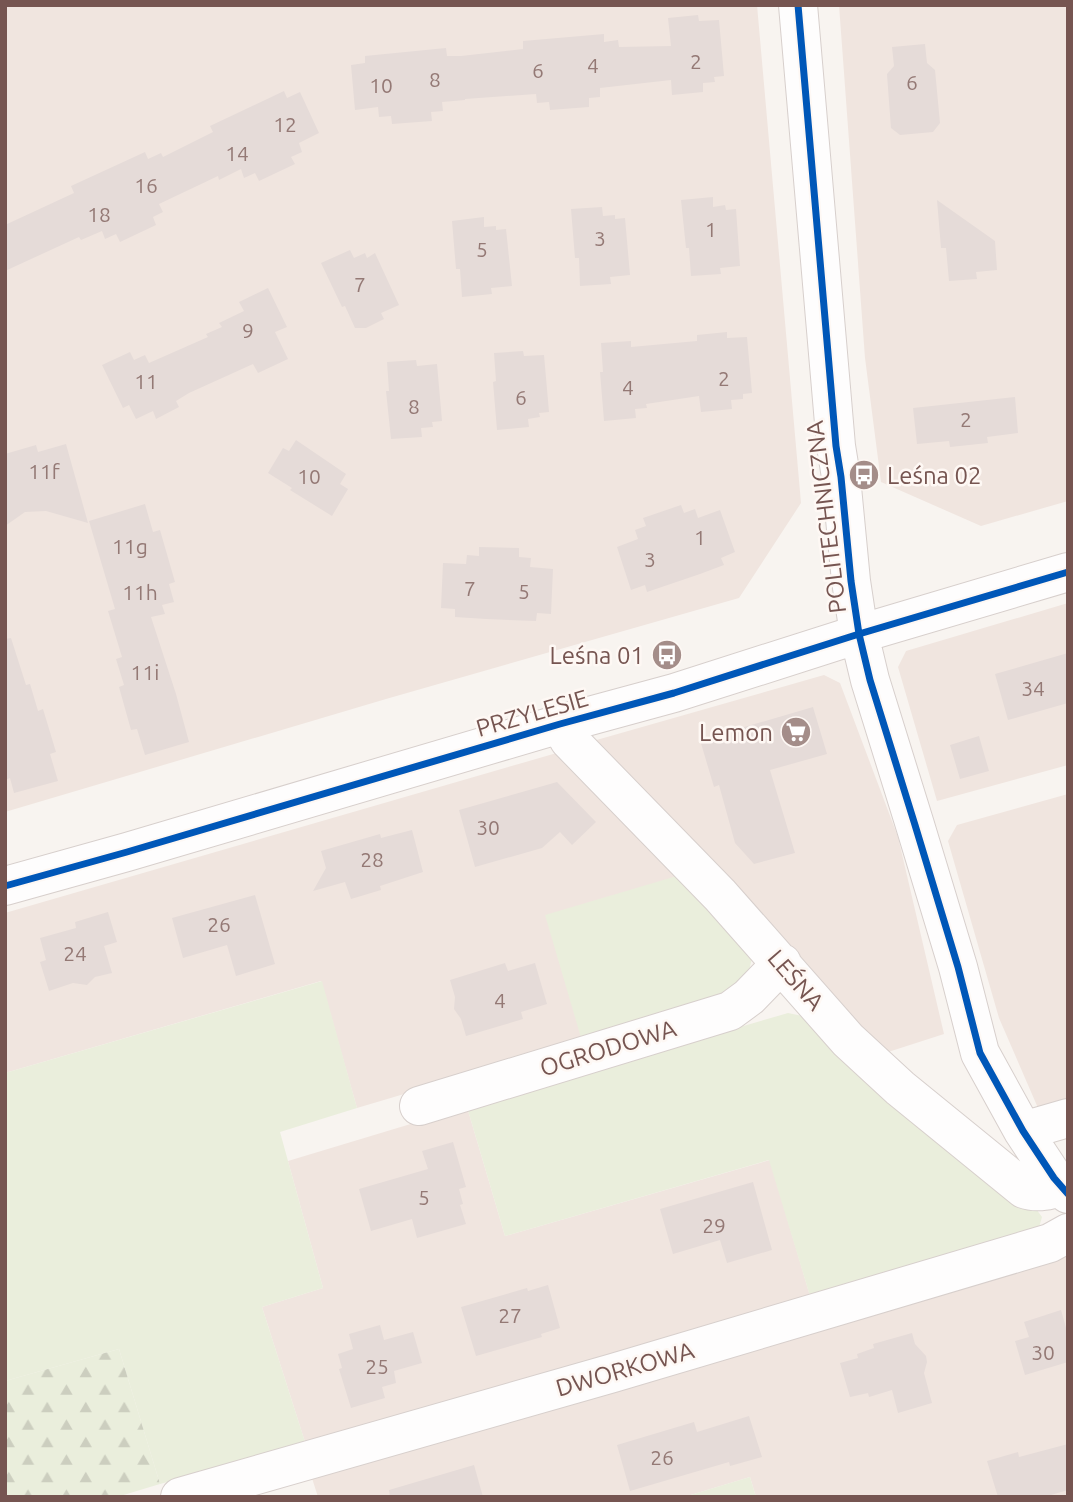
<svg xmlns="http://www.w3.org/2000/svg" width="1073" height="1502" font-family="Ubuntu,sans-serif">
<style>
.residential{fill:#f0e5df}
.green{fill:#eaeedc}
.forest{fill:url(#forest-firs)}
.building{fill:#e5dbd8}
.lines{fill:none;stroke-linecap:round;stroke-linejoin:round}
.minor-casing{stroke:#d7cfcc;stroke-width:40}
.minor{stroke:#fefdfd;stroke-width:38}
.cycleway-casing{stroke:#fef8f4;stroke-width:11}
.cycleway{stroke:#0057b8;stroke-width:7}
.labels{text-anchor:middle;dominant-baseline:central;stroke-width:5;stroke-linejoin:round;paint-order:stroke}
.number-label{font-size:21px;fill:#947975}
.poi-label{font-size:24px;fill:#765551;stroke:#fef8f4;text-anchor:end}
.street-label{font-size:24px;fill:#765551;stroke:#fef8f4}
</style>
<defs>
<pattern id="forest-firs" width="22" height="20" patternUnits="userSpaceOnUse" patternTransform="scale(1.75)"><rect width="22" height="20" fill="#eaeedc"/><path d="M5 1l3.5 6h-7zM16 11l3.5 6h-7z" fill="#cccebf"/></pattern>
</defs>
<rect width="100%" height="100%" fill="#f8f4f0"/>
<path class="residential" d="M5 5H757L801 503 739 598 386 699 5 812Z
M839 5H1068V501L981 526 881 482 865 358Z
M1068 603V765L937 801 898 667 906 651Z
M824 675 840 683 898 837 944 1034 882 1054 593 741Z
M567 750 687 873 582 1041 357 1108 321 981 5 1073V913Z
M1068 794V1099L1038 1108 999 1018 948 841 957 825Z
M467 1107 505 1236 770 1160 810 1296 306 1445 262 1307 323 1288 288 1161Z
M1068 1253V1497H756L750 1477 684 1497H318L311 1475Z"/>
<path class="green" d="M687 873 752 958 747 979 739 989 582 1041 545 915Z
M322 981 357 1108 280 1132 323 1288 262 1307 306 1445 160 1484 119 1349 5 1381V1073Z
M788 1013 817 1019 1031 1202 1042 1217 1038 1231 810 1296 769 1160 505 1236 467 1107Z
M750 1477 756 1497H684Z"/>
<path class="forest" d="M119 1349 160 1484 117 1497H5V1381Z"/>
<path class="building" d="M698 15 699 21 719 20 724 76 714 77 715 82 703 83V92L672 95 671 80 600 88V97L589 98V107L550 110 549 102 537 103 536 94 465 99V100L442 102 443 111 431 112 432 121 392 124 391 116 379 117 378 107 355 110 351 65 365 63V56L446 48 447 56H461L523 49V41L604 34V42L618 40 619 47 671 46 668 18Z
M925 44 927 63 935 70 940 123 933 132 900 135 891 128 887 74 894 66 892 47Z
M284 91 287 98 300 92 319 133 299 143 302 152 291 157 295 164 259 181 255 173 244 178 241 169 219 180 218 176 159 204 163 212 153 217 156 225 120 242 116 234 105 239 102 231 81 240 79 237 5 271V225L74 193 71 186 145 152 148 159 161 153 163 157 213 132 210 126Z
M713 197V207L725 205 726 210 736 209 740 266 720 268 721 274 691 276 689 248H686L681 200Z
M937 200 995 241 997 270 976 272 977 279 949 281 946 248H941Z
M602 207 603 216 615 215V219L625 218 630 275 610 277 611 284 580 286 579 258H575L571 209Z
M484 217V227L496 226V230L506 229 512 286 491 288 492 294 462 297 460 269H456L452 221Z
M350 250 354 258 365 253 367 258 375 253 399 305 381 313 384 319 366 328H355L345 306 342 307 321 263Z
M268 288 287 327 275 332 288 359 258 373 253 364 189 393 176 401 179 407 156 419 153 411 136 419 129 405 123 408 102 365 130 352 134 360 145 355 149 363 208 337 206 334 222 327 219 323 244 311 239 302Z
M727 332V338L747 337 752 393 743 394V399L731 400 732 409 701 412 699 396 646 404 647 408 635 409 636 418 604 421 600 372H603L601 343 631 341V347L697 341V335Z
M523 351 524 356 544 355 549 412 539 413 540 417 528 419 529 427 497 430 493 382 496 381 494 353Z
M416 360 417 366 437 364 442 421 432 422 433 427 421 428 422 437 391 439 386 391H389L387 362Z
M1015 397 1018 433 987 437 988 443 950 447 949 441 917 444 913 408Z
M296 440 346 474 340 484 348 489 332 516 290 490 292 488 268 473 283 448 289 451Z
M66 444 88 523 46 511 25 512 5 526V454L36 445 38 452Z
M145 504 153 532 160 530 175 582 169 584 174 602 162 605 165 614 151 617 176 694 189 742 145 755 137 729 131 730 119 687 124 685 116 659 122 657 108 611 115 609 89 521Z
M681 505 684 513 695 509 698 518 720 510 735 552 721 558 724 565 700 574 647 592 645 585 631 590 617 547 638 539 635 530 646 526 643 518Z
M479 547 519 548V557L531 558 530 567 553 569 551 614 537 613 536 621 486 619 455 617V609L441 608 443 563 466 564 467 555 479 556Z
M11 638 26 685 30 684 38 711 43 709 56 752 50 754 58 781 14 793 10 778 5 780V639Z
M1068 653V703L1008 720 995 674Z
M813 707 827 754 770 770 795 853 754 864 735 843 719 785 714 787 700 740Z
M979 736 989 771 960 779 950 745Z
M557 782 596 822 572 845 560 832 542 848 475 867 459 810Z
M412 830 423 872 380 886 381 890 351 899 345 882 313 891 326 868 321 851 380 834 381 838Z
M255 895 275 964 236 976 227 945 183 958 172 918Z
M108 912 117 942 104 946 112 973 95 977 87 985 73 983 49 991 40 962 46 960 40 938 76 928 75 922Z
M505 963 508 971 535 963 547 1004 521 1012 523 1019 466 1036 461 1019 454 1009 455 997 450 980Z
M453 1142 466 1187 459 1189 463 1204 460 1205 466 1224 417 1238 412 1219 371 1231 359 1189 428 1169 422 1151Z
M753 1182 772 1250 727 1263 720 1240 673 1254 660 1209Z
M548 1285 560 1328 541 1334 542 1337 476 1356 461 1307 527 1288 528 1291Z
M1061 1310 1068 1335V1362L1025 1375 1015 1341 1029 1337 1024 1322Z
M380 1325 384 1340 413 1332 422 1363 394 1371 396 1383 382 1387 385 1398 351 1408 339 1369 342 1368 338 1354 353 1349 349 1334Z
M912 1333 915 1344 926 1356 927 1362 924 1373 932 1403 898 1413 892 1390 869 1397 868 1393 850 1397 840 1363 858 1358 857 1354 874 1348 873 1344Z
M749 1416 762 1457 730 1466 729 1462 630 1491 617 1445 694 1422 697 1432Z
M1068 1444V1490L1044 1497H998L987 1461 1018 1452 1019 1457Z
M474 1465 483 1497H390L389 1490Z"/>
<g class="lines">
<g class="minor-casing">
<path id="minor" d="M798 5 836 446 841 477 851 581 859 634 870 680 915 825 958 967 980 1053 1023 1131 1054 1178 1068 1194
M560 724 569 740 720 895 848 1040 900 1088 1024 1189C1038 1194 1049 1190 1062 1187
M5 886 127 852 560 724 674 693 859 634 1068 572
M419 1106 730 1011 749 997 782 963
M1023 1131 1068 1118
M180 1497 613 1373 1050 1243 1068 1233"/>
</g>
<use href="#minor" class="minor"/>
<g class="cycleway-casing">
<path id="cycleway" d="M798 5 836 446 841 477 851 581 859 634 870 680 915 825 958 967 980 1053 1023 1131 1054 1178 1068 1194
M5 886 127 852 560 724 674 693 859 634 1068 572"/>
</g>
<use href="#cycleway" class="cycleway"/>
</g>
<defs>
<g id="bus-disc" transform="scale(1.575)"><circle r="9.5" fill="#a48d89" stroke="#fef8f4"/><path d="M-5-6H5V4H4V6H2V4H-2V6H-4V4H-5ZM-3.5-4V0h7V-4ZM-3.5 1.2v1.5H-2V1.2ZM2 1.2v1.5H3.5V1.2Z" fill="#fff"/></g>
<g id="supermarket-disc" transform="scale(1.575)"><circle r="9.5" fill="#a48d89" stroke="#fef8f4"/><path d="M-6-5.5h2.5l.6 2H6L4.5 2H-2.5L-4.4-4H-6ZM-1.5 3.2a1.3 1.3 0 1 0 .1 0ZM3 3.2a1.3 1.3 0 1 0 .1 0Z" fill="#fff"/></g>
</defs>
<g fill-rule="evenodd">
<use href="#bus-disc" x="864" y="475"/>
<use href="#bus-disc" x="667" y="655"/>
<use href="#supermarket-disc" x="796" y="732"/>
</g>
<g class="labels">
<g class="number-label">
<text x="696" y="61">2</text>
<text x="593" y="65">4</text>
<text x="538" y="70">6</text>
<text x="435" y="79">8</text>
<text x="912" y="82">6</text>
<text x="381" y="85">10</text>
<text x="285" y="124">12</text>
<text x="237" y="153">14</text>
<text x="146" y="185">16</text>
<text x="99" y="214">18</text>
<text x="711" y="229">1</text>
<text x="600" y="238">3</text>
<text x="482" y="249">5</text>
<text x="360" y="284">7</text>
<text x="248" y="330">9</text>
<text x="724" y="378">2</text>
<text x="146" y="381">11</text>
<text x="628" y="387">4</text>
<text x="521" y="397">6</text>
<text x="414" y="406">8</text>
<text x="966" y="419">2</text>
<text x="44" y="471">11f</text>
<text x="309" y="476">10</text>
<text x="700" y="537">1</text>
<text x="130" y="546">11g</text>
<text x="650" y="559">3</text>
<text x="470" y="588">7</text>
<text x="524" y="591">5</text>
<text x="140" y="592">11h</text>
<text x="145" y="672">11i</text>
<text x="1033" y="688">34</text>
<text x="488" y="827">30</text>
<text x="372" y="859">28</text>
<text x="219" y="924">26</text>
<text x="75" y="953">24</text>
<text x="500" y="1000">4</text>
<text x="424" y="1197">5</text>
<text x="714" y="1225">29</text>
<text x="510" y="1315">27</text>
<text x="1043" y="1352">30</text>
<text x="377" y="1366">25</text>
<text x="662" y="1457">26</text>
</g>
<g class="poi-label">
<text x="887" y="475" text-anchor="start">Leśna 02</text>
<text x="644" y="655">Leśna 01</text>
<text x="773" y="732">Lemon</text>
</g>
<g class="street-label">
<text transform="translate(826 517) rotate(-97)">POLITECHNICZNA</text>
<text transform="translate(532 713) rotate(-16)">PRZYLESIE</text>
<text transform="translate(796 980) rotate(49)">LEŚNA</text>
<text transform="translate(608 1048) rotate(-17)">OGRODOWA</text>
<text transform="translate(625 1369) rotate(-16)">DWORKOWA</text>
</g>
</g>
<rect width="1073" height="1502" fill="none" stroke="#765551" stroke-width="14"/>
</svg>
